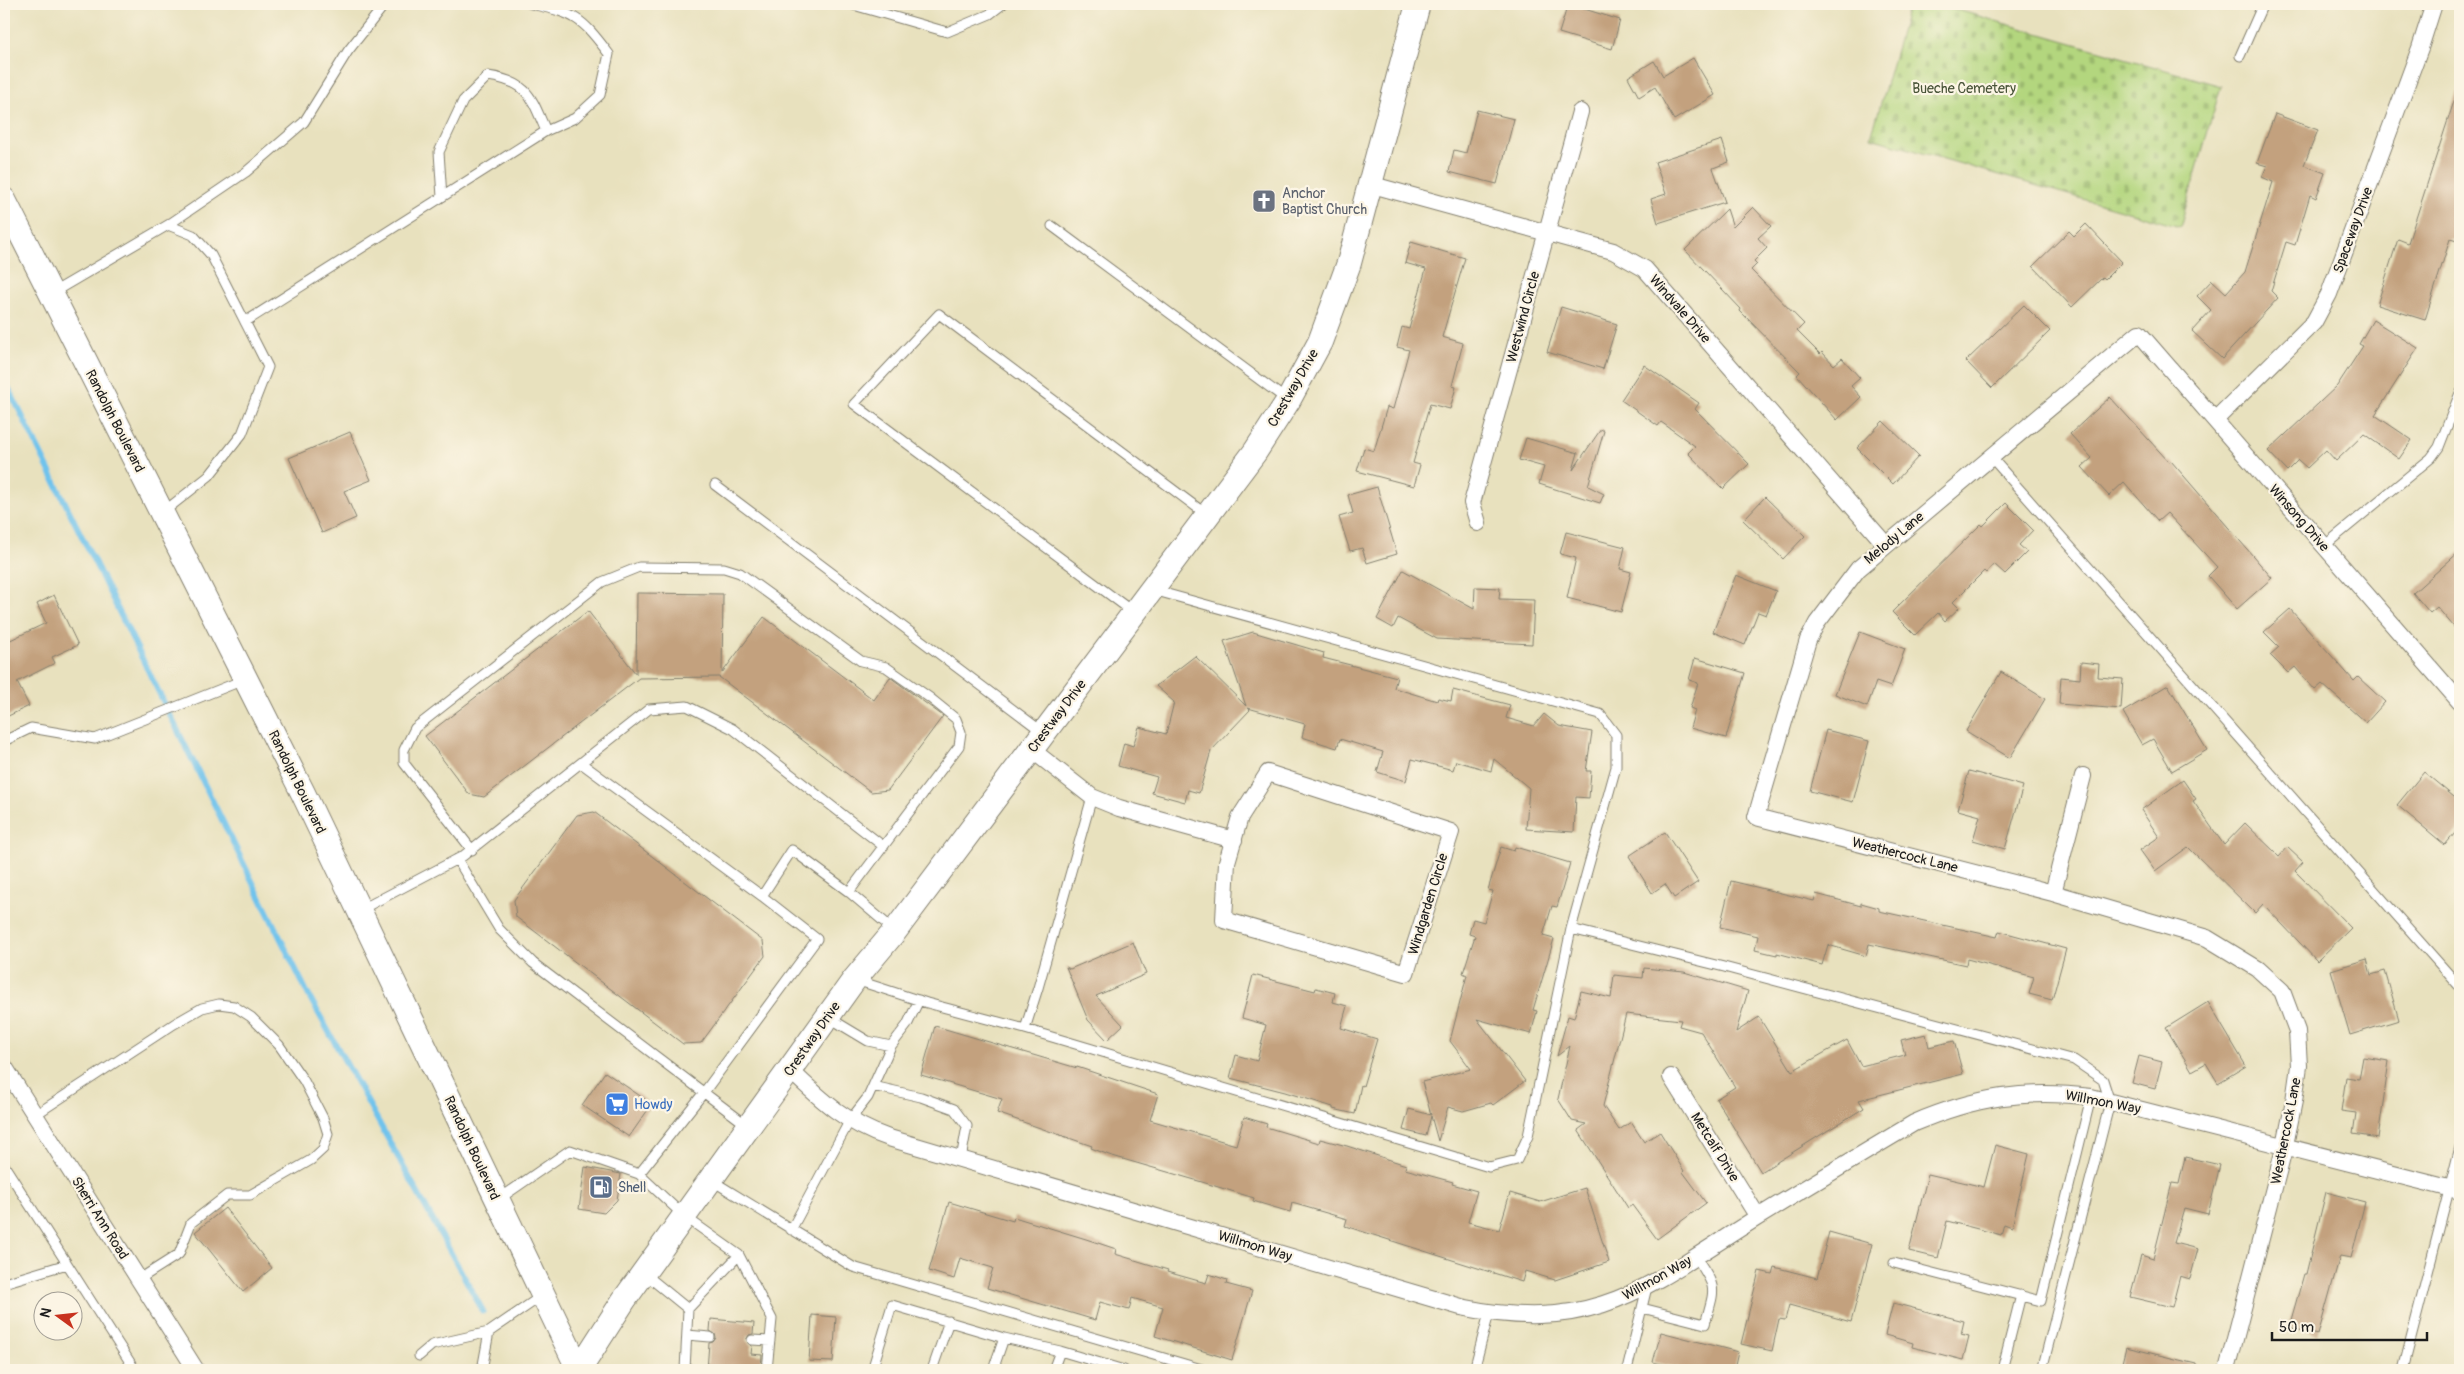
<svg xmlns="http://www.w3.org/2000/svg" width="2464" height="1374" font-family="Pangolin,sans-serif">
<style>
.cemetery{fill:url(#cemetery-stones);stroke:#68794d}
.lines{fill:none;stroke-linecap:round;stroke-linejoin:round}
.stream{stroke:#6fc3ec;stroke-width:6}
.building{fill:#c3a17e}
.service-casing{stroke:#827e6d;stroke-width:11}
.minor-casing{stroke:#827e6d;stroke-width:18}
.secondary-casing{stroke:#827e6d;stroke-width:26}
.service{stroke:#fff;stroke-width:9}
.minor{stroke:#fff;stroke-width:16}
.secondary{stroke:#fff;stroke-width:24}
.labels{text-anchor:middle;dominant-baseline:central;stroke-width:4.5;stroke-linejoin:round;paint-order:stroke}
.park-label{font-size:14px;fill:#495439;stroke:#fcf5e5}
.worship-label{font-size:14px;fill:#5b616d;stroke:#fcf5e5;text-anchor:start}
.street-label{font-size:14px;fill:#1c1c1c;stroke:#fcf5e5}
.shop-label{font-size:14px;fill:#366cbe;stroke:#fcf5e5;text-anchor:start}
.service-label{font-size:14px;fill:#4e5e75;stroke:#fcf5e5;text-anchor:start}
</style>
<defs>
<pattern id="cemetery-stones" width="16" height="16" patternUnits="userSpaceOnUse" patternTransform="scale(1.25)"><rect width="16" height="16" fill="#b3d67e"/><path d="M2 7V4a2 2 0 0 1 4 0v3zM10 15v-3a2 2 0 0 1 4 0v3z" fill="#99b76c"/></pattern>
</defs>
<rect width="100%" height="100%" fill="#fcf5e5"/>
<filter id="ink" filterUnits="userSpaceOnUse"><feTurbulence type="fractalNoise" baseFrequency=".02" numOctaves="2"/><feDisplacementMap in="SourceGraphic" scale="10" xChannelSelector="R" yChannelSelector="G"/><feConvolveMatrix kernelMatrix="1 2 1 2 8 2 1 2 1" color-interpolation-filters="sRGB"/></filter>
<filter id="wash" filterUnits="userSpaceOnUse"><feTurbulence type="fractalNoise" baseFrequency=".0096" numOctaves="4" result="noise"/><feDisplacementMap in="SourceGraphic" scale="20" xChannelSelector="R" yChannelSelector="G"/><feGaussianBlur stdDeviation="1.12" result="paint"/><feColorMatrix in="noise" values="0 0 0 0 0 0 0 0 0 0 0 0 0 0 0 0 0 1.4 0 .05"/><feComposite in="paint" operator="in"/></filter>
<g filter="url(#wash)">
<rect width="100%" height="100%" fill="#e8e1be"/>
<path class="cemetery" d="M1909 4H1937L2221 86 2180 227 1871 138Z"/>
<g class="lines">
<path class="stream" d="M4 379 309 996 483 1311"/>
</g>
<g id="blocks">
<path class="building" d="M1568 4 1620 20 1612 49 1559 33Z
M1693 58 1715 95 1674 120 1655 87 1639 97 1628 77 1654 61 1663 76Z
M2457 92H2460V232L2457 241 2450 239 2425 320 2377 305 2398 239 2408 243Z
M1477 110 1514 119 1497 184 1449 172 1454 150 1466 153Z
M2275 114 2318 130 2304 165 2325 173 2316 198 2310 195 2295 245 2286 242 2271 291 2278 298 2222 359 2192 331 2211 310 2197 296 2212 280 2226 293 2245 272 2273 182 2262 177 2267 166 2257 163Z
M1722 140 1729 162 1713 168 1725 202 1658 223 1651 199 1666 194 1655 162Z
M1753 207 1771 226 1758 238 1767 248 1754 261 1757 264 1751 270 1804 324 1797 331 1820 354 1822 352 1834 365 1842 358 1860 378 1851 386 1861 397 1837 420 1797 375 1800 372 1740 311 1741 309 1685 250 1727 209 1733 227Z
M2086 224 2122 262 2105 279 2103 277 2072 307 2033 266 2069 231 2074 236Z
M1411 242 1465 258 1442 337 1463 343 1452 386 1456 387 1450 409 1430 404 1413 463 1420 465 1414 486 1357 471 1364 448 1374 451 1387 407 1393 409 1409 350 1397 347 1402 327 1409 329 1426 269 1405 263Z
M2024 305 2050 331 1992 388 1966 361Z
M1561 307 1617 324 1603 369 1547 352Z
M2373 320 2418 348 2375 415 2412 440 2399 459 2364 434 2336 461 2326 450 2307 468 2298 460 2287 471 2268 451 2337 386 2363 346 2359 344Z
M1644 365 1699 403 1695 409 1749 464 1723 489 1688 453 1695 446 1661 422 1658 426 1621 400Z
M2110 397 2169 462 2171 461 2272 578 2237 609 2208 576 2217 567 2167 513 2158 521 2124 482 2109 496 2082 467 2092 458 2070 434Z
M1883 421 1919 456 1893 484 1857 448Z
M1601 429 1604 431 1588 486 1604 494 1600 503 1539 484 1544 467 1519 460 1526 438 1578 453 1573 470Z
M350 432 371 480 344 491 356 518 322 533 289 458Z
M1377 487 1397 554 1367 563 1362 548 1350 551 1339 517 1353 513 1348 495Z
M1765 497 1805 536 1783 559 1743 520Z
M2006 503 2033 530 2019 545 2027 552 2005 574 1994 564 1986 573 1984 571 1953 602 1959 608 1945 621 1938 613 1915 635 1892 612 1981 524 1983 526Z
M1566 532 1625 547 1620 569 1631 572 1621 612 1567 598 1576 558 1560 554Z
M2460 551V634L2437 607 2430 613 2413 593Z
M1403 570 1474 609 1475 587 1500 588 1499 599 1534 600 1532 644 1437 639 1398 618 1393 628 1377 619Z
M1736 575 1776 591 1766 615 1758 612 1745 645 1713 632Z
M637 593 723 594 722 673 764 617 874 700 890 677 943 716 888 790 871 792 719 677 639 678 484 797 469 794 425 736 588 611 636 674Z
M54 595 78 645 52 657 55 663 17 682 29 706 4 718V643L46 623 37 604Z
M2290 609 2354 681 2358 677 2385 702 2366 723 2322 684 2315 690 2295 667 2288 673 2270 655 2279 647 2264 632Z
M1253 632 1324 653 1323 658 1397 677 1394 688 1437 701 1438 698 1451 701 1453 690 1510 705 1506 718 1534 726 1544 714 1559 726 1592 732 1586 771H1591L1589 798 1576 797 1574 832 1526 829 1529 788 1494 759 1491 771 1456 761 1453 770 1412 759 1406 781 1377 772 1383 752 1340 739 1337 748 1302 737 1305 724 1248 708 1250 710 1211 751 1199 793 1188 790 1185 802 1152 793 1157 777 1118 766 1124 743 1133 746 1139 727 1166 734 1174 702 1156 686 1195 656 1246 706 1224 641Z
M1860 632 1905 649 1891 687 1876 682 1867 707 1835 694Z
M1695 658 1745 673 1726 738 1690 728 1695 710 1690 708 1698 683 1689 680Z
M2081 662 2099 664 2098 677 2123 679 2121 709 2059 704 2061 677 2080 679Z
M2001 672 2045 699 2010 758 1966 731Z
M2168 685 2207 750 2172 771 2153 739 2142 745 2123 712Z
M1826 730 1869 741 1853 802 1810 791Z
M1969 771 2023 786 2005 849 1973 840 1980 816 1958 810Z
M2424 772 2460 802V827L2445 845 2397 805Z
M2183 780 2196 799 2193 801 2224 845 2245 823 2279 856 2287 847 2303 862 2295 871 2351 928 2317 961 2263 904 2255 913 2188 847 2155 871 2140 850 2159 837 2141 810Z
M594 812 763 941 765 956 701 1043 683 1044 516 917 514 900 577 815Z
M1665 832 1698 882 1674 898 1665 884 1652 893 1629 856Z
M1501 847 1514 851 1515 847 1570 863 1557 907 1552 906 1543 936 1554 939 1533 1010 1537 1011 1531 1034 1477 1019 1525 1081 1493 1105 1491 1103 1463 1111 1448 1107 1438 1141 1431 1116 1426 1136 1403 1130 1409 1109 1431 1115 1422 1082 1471 1069 1450 1041 1467 975 1463 973 1475 936 1469 934 1473 919 1484 922 1493 891 1488 890Z
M1731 881 1814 901 1816 894 1861 906V903L1879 908V911L1997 937 1999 931 2066 949 2052 1000 2029 994 2034 977 1967 959 1966 965 1869 944 1866 956 1828 945 1822 965 1777 953V955L1755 950 1758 936 1720 927Z
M1133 942 1146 974 1096 996 1123 1025 1107 1040 1088 1020 1066 967 1070 969Z
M2367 959 2371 975 2385 971 2399 1020 2350 1035 2331 970Z
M1644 968 1684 972 1748 991 1736 1032 1759 1017 1792 1071 1847 1040 1861 1066 1905 1055 1901 1040 1926 1034 1929 1047 1954 1041 1963 1074 1859 1100 1864 1108 1761 1172 1716 1099 1735 1087 1701 1032 1679 1026 1681 1020 1626 1014 1603 1106 1619 1130 1631 1122 1644 1142 1660 1132 1684 1171 1683 1172 1706 1203 1657 1239 1632 1205 1628 1208 1578 1130 1586 1124 1572 1121 1558 1099 1570 1046 1557 1056 1568 1016 1574 1018 1581 991 1611 998 1614 975 1643 978Z
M1253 975 1315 991 1316 988 1335 993 1333 1002 1347 1006 1341 1028 1377 1039 1363 1086 1361 1085 1355 1114 1333 1109V1107L1285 1092 1230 1078 1236 1055 1257 1061 1266 1025 1242 1018Z
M2208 1002 2246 1066 2218 1083 2206 1063 2192 1071 2166 1028Z
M935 1026 1077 1068V1067L1158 1094 1150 1120 1236 1145 1244 1117 1267 1124 1266 1127 1319 1143 1320 1139 1347 1146 1406 1165 1405 1169 1453 1182 1452 1184 1477 1191 1468 1222 1499 1230 1510 1193 1540 1202 1585 1188 1609 1262 1555 1280 1525 1271 1522 1282 1345 1226 1347 1219 1292 1203 1290 1212 1253 1201 1254 1198 1202 1182 1109 1155 1091 1148 1092 1146 997 1113 1002 1099 921 1075Z
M2139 1056 2162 1062 2155 1089 2132 1083Z
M2363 1057 2389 1061 2378 1138 2353 1134 2356 1113 2341 1111 2346 1077 2359 1079Z
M605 1072 652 1104 629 1137 582 1105Z
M1995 1145 2029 1154 2012 1227 2004 1224 2001 1235 1947 1221 1938 1258 1909 1251 1928 1174 1984 1187Z
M2185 1157 2220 1165 2208 1214 2184 1208 2174 1243 2198 1249 2190 1279 2180 1276 2172 1307 2130 1297 2141 1255 2153 1259 2172 1183 2179 1184Z
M585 1167 621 1174 617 1200 604 1213 579 1209Z
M2326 1192 2365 1202 2351 1258 2340 1256 2318 1335 2289 1327 2304 1274H2306Z
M949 1202 1013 1221 1014 1217 1086 1239 1116 1249 1115 1254 1168 1270 1167 1272 1206 1283 1209 1274 1227 1280 1226 1284 1252 1291 1232 1360 1155 1336 1163 1307 1132 1298 1129 1310 1100 1302 1095 1320 987 1288 993 1268 960 1258 954 1279 929 1271Z
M225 1208 272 1268 243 1292 195 1232Z
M1829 1232 1872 1244 1851 1322 1789 1305 1785 1320 1779 1319 1772 1351 1741 1344 1759 1271 1772 1274 1774 1267 1817 1278Z
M1893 1303 1964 1321 1961 1334 1969 1336 1963 1360 1912 1347 1913 1343 1885 1335Z
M812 1315 836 1317 833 1362 809 1361Z
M711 1319 754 1323 753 1334 749 1335 746 1340 752 1346 751 1354 762 1355 761 1370H707L709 1343 713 1342 716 1338 715 1334 710 1331Z
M1661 1332 1738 1352 1734 1370H1688L1653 1362Z
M2126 1347 2196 1364V1370H2120Z"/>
</g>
</g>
<g filter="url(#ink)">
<use href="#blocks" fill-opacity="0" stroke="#827e6d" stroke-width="1"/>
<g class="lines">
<g class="service-casing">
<path id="service" d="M531 4C576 14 581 17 609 54L600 95 575 118 546 131
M850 4 947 32 990 14 1003 4
M2240 56 2263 4
M168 225 246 172 304 122 348 51 385 4
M1052 226 1287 400
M52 293 168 225 193 235 211 255 268 367 242 434 209 476 162 513
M245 322 546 131C531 97 529 82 488 76L463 101 439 152 442 197
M1991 457 2460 987
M715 485 1044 733
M2324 546 2431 458 2439 447 2460 393
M1133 612 854 404 939 314 1207 515
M4 741 31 728 95 739 246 679
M581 763 762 896
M472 850 404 763V750L415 728 602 582 639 567 724 568 740 573 861 661 886 667 930 698 956 719 961 732 959 746 849 892 895 931
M457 859 499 929 533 963 748 1126
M360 910 463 856 649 709 687 706 733 729 883 846
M1571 929 1724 967 2074 1060 2103 1080 2110 1102 2042 1370
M856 980 927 1003 1025 1029 1489 1167 1517 1160 1528 1136 1571 929 1616 767V735L1600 714 1153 590
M828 1017 868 1041 891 1046 907 1025 919 1000
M1025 1029 1038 988 1092 797
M873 1086 921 1097 954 1109 967 1126 961 1159
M35 1115 174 1024 202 1008 219 1004 234 1006 251 1017 279 1045 304 1081 323 1118 328 1134 323 1149 311 1160 250 1195H227L191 1223 179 1254 138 1280
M4 1165 135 1370
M639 1174 684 1216 739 1255 772 1319 767 1370
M711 1180 853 1267 1205 1370
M499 1199 570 1150 639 1174 705 1091 817 939 762 896 792 850 849 892
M791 1230 850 1120 868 1097 891 1046
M1894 1263 2041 1301 2091 1097
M645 1274 688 1309 685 1370
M4 1283 67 1264
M1642 1308 1705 1324C1715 1287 1718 1290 1696 1257
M688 1309 739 1255
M687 1335 710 1337
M752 1340 770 1341
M1060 1351 1124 1370
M419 1356 432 1345 489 1332 543 1295
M482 1370 489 1332
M872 1370 892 1305 1004 1338 1060 1351 1053 1370
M932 1370 949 1321
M993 1370 1004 1338
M1474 1370 1489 1313
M1627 1370 1647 1287
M2002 1370 2021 1295
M2403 1370 2460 1147"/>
</g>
<g class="minor-casing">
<path id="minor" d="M1369 184 1613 251 1645 269 1886 545
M2215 420 2314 322 2329 294 2420 48 2434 4
M1478 523 1472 503 1580 112
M1032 750 1092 797 1119 808 1234 840
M1268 773 1451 832 1406 973 1224 920 1227 862 1240 817Z
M2053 893 2083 776
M4 1066 196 1370
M790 1070C821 1100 847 1124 889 1138L1461 1307C1597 1336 1650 1284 1758 1217 1810 1185 1862 1154 1914 1123 1975 1097 2025 1089 2091 1097L2460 1191
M1671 1077 1758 1217
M2227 1370 2285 1145 2294 1101 2299 1066 2297 1031 2282 991 2258 969 2207 938 2053 893 1756 817 1808 640 1817 623 1858 569 2139 333 2460 702"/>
</g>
<g class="secondary-casing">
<path id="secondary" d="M4 200 303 793 579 1370
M579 1370 624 1300 854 980 895 931 1255 452 1288 401 1320 342 1349 263 1418 4"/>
</g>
<use href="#service" class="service"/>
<use href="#minor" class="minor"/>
<use href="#secondary" class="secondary"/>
</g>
</g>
<defs>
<g id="church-square" transform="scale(1.25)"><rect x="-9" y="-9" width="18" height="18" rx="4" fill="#6b7280" stroke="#fcf5e5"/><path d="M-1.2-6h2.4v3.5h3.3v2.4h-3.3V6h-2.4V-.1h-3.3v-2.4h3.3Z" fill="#fff"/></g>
<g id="supermarket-square" transform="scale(1.25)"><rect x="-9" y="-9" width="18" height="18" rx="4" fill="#3f7fe0" stroke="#fcf5e5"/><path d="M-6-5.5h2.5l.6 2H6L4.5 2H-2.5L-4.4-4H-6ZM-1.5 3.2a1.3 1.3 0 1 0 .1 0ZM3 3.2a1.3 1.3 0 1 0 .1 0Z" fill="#fff"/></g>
<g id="fuel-square" transform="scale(1.25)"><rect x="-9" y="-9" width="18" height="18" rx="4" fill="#5c6f8a" stroke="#fcf5e5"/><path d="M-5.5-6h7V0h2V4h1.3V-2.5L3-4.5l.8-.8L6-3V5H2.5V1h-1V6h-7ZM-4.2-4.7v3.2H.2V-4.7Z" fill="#fff"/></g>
</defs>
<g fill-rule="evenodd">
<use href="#church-square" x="1264" y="201"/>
<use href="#supermarket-square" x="617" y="1104"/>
<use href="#fuel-square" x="601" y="1187"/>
</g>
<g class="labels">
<g class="park-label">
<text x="1964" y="88">Bueche Cemetery</text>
</g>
<g class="worship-label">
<text x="1282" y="193">Anchor<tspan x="1282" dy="16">Baptist Church</tspan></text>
</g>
<g class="street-label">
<text transform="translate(2353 230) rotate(-70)">Spaceway Drive</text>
<text transform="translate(1680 309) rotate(49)">Windvale Drive</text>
<text transform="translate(1523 317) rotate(-75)">Westwind Circle</text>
<text transform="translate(1293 388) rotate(-60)">Crestway Drive</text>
<text transform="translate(115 421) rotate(63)">Randolph Boulevard</text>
<text transform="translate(2299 518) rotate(49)">Winsong Drive</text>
<text transform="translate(1894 538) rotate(-40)">Melody Lane</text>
<text transform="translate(1057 716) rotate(-53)">Crestway Drive</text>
<text transform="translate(297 782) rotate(64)">Randolph Boulevard</text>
<text transform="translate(1905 855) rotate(14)">Weathercock Lane</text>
<text transform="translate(1428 904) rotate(-73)">Windgarden Circle</text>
<text transform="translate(812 1039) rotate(-55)">Crestway Drive</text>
<text transform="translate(2103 1102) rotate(11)">Willmon Way</text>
<text transform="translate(2286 1131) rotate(-79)">Weathercock Lane</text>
<text transform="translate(1715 1147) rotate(58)">Metcalf Drive</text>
<text transform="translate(472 1148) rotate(65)">Randolph Boulevard</text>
<text transform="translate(100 1218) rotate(58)">Sherri Ann Road</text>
<text transform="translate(1255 1246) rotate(17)">Willmon Way</text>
<text transform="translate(1657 1278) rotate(-29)">Willmon Way</text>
</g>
<g class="shop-label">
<text x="634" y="1104">Howdy</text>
</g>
<g class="service-label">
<text x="618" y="1187">Shell</text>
</g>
</g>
<rect width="2464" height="1374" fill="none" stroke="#fcf5e5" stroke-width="20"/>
<g transform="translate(58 1316) rotate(285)"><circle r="24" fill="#fcf5e5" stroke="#a29e95"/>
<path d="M0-4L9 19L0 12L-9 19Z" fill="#c8321e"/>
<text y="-8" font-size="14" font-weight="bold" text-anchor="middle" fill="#1c1c1c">N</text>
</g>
<path d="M2272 1332v8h155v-8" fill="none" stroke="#1c1c1c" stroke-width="2.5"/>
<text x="2279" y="1332" font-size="15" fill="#1c1c1c" stroke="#fcf5e5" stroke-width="4" paint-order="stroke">50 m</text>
</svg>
